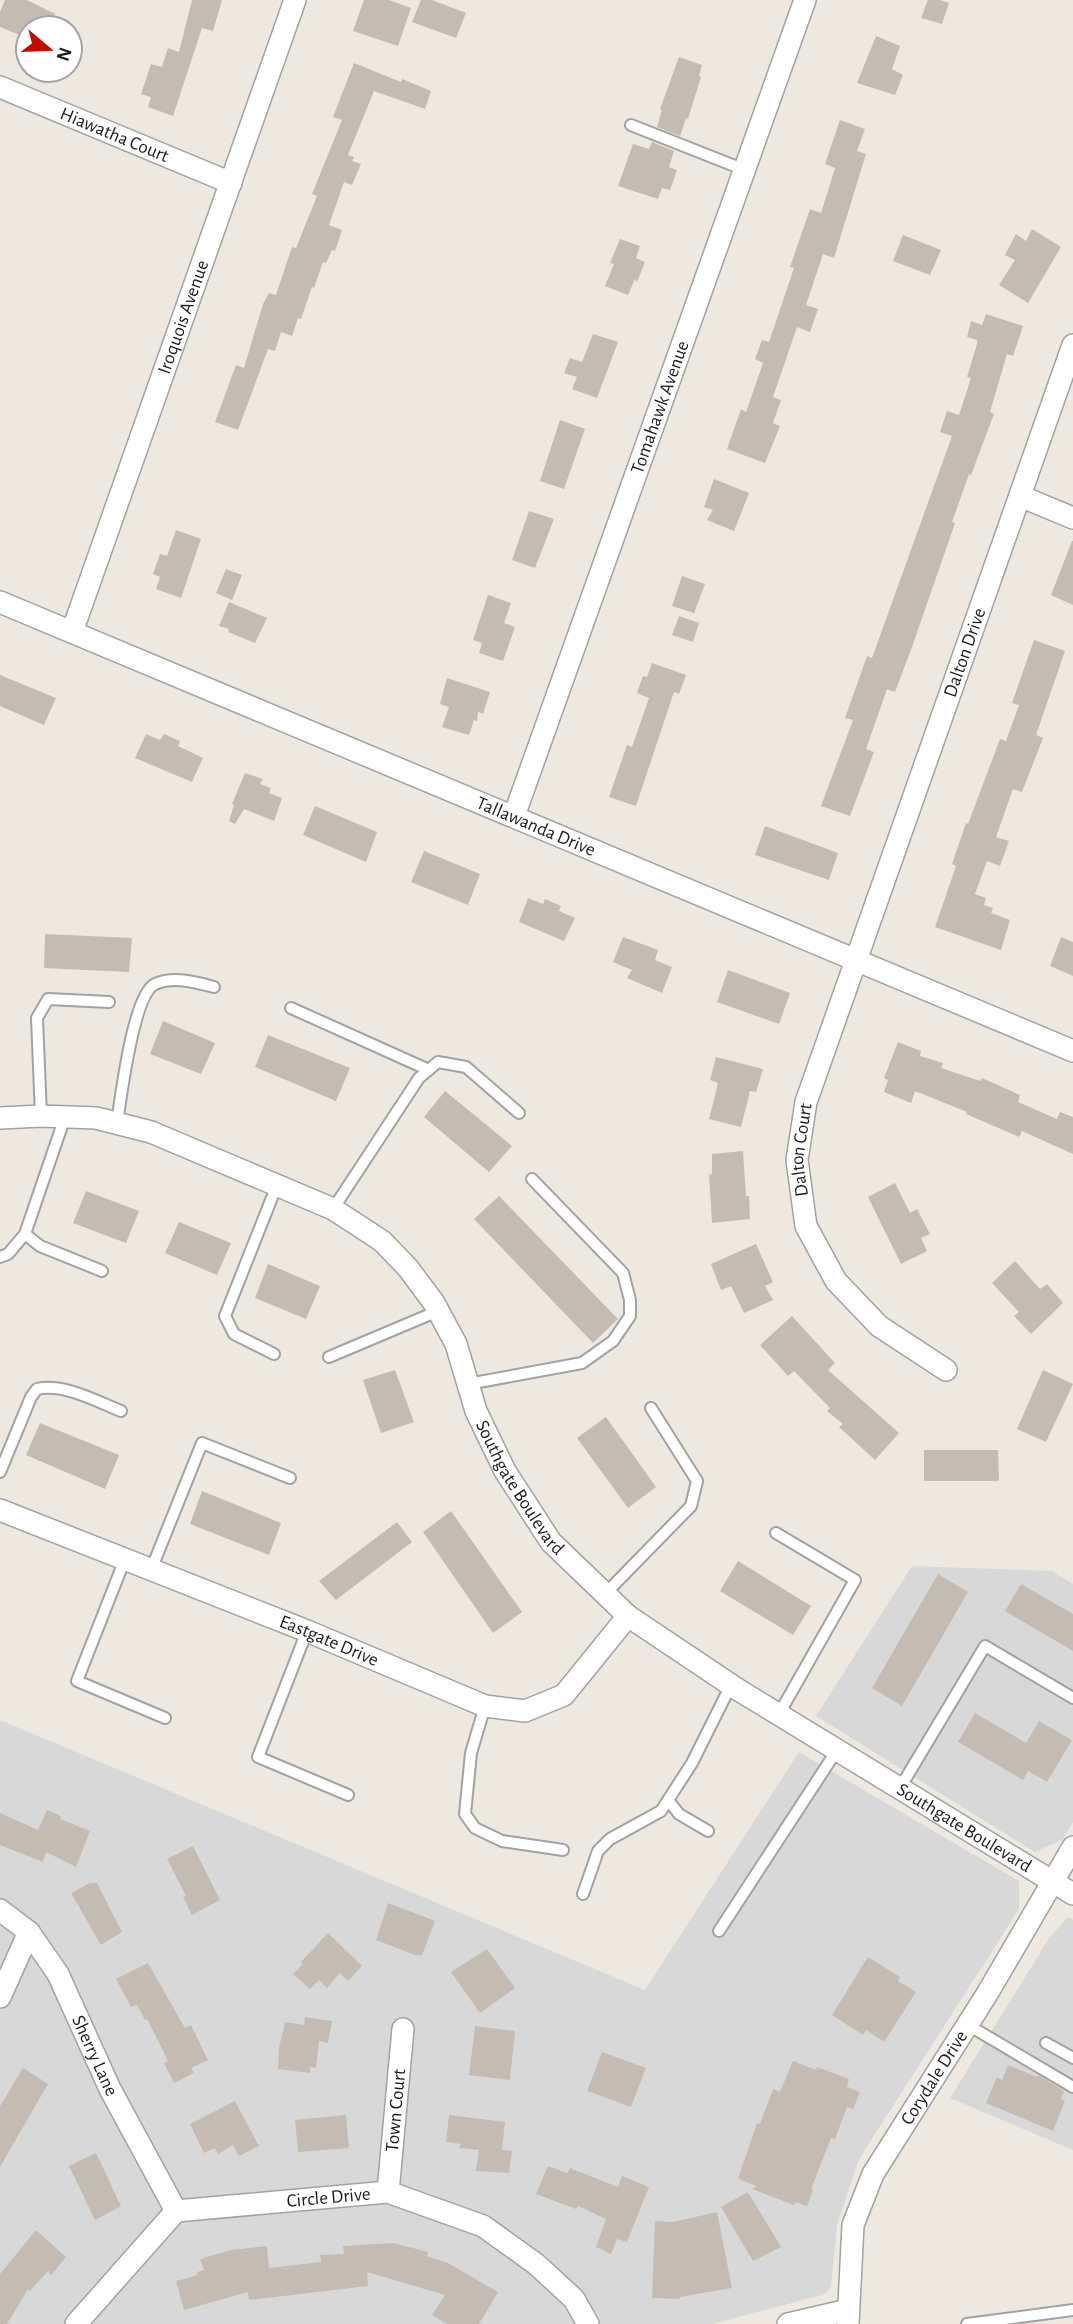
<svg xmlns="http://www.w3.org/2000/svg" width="1073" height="2324" font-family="'Alegreya Sans',sans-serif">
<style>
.residential{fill:#d9d8d8}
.building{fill:#c4bcb3}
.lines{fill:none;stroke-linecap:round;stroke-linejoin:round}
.lane-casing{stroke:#a2a2a2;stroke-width:14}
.street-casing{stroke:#a2a2a2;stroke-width:24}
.lane{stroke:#fff;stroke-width:10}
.street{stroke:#fff;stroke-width:21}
.labels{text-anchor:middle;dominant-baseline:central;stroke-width:7;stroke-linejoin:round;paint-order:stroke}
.street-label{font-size:19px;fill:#1b1b1b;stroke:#fff}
</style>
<rect width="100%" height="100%" fill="#ede9e0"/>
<path class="residential" d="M912 1566 1052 1571 1073 1584V1822L1062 1840 1035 1852 816 1716Z
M0 1720 645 1990 799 1752 1019 1881V1909L859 2159 837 2225 831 2287 825 2294 713 2324H0Z
M1068 1917 1073 1920V2150L950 2098 1050 1937Z"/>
<path class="building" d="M5 0H27L55 14 49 28H28V32L23 31 22 36 0 27V12Z
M192 0H222L213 31 202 28 173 116 148 107 151 97 141 94 151 64 162 67 168 48 179 52Z
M364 0H389L411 8 398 46 353 31Z
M421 0H432L466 13 456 38 412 22Z
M928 0H940L949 3 942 24 921 18Z
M876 36 900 46 892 69 903 75 895 95 857 83Z
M679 57 702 65 699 76 701 77 688 119 686 118 680 136 657 127 662 110 660 109Z
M354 63 401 82 402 79 431 91 425 109 374 91 348 155 354 157 352 161 361 164 352 185 344 182 329 225 342 230 335 251 332 250 326 263 323 262 314 288 312 287 301 319 298 318 292 336 281 332 275 351 268 349 238 430 215 422 236 365 244 368 263 304 269 293 276 295 292 247 296 248 317 196 312 194 342 120 333 117Z
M840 120 865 129 857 151 866 154 834 258 823 254 806 305 818 309 810 332 797 327 773 397 781 400 773 423 780 426 765 463 727 449 741 409 746 412 763 363 755 359 762 340 769 342 794 268 790 267 810 209 821 213 835 168 825 164Z
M652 142 674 151 669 167 677 170 670 190 662 188 658 199 618 186 633 144 649 149Z
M1032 229 1061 247 1028 303 999 285 1015 260 1005 255 1016 234 1026 241Z
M903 235 941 250 930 275 893 261Z
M620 239 640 246 636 258 645 262 637 282 635 279 628 295 605 286 614 264 610 263Z
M986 314 1023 326 1013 356 1007 354 990 412 994 414 971 475 969 474 952 522 955 523 912 647 895 692 887 689 866 749 874 752 850 816 821 806 853 720 845 718 867 656 872 658 952 436 940 432 947 411 959 415 971 378 967 377 977 344V340L967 337 971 321 982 325Z
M593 334 618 342 597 398 572 389 577 377 564 373 570 358 582 362Z
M560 420 585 429 564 489 540 481Z
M714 479 749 493 734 531 707 520 713 510 704 507Z
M529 511 554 519 535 568 512 560Z
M176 530 201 539 181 598 156 589 160 577 153 574 160 554 167 556Z
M1072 541H1073V605L1051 595Z
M226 569 242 575 232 600 216 593Z
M682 576 705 584 694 613 672 606Z
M488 595 511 603 504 623 515 627 503 661 479 653 482 643 473 640Z
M229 602 267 618 255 643 228 632 229 629 219 626Z
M679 616 699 623 693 642 672 635Z
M1034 640 1065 651 1036 735 1043 738 1022 792 1013 789 996 837 1009 841 1000 866 987 861 975 894 986 898 984 905 993 908 991 913 1010 920 1001 950 935 927 956 866 952 864 966 823 968 824 1000 739 1006 741 1019 705 1012 703Z
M652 663 686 675 679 694 674 692 636 806 609 797 627 745 632 747 649 698 637 693 643 676 647 677Z
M0 675 56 698 44 725 0 706Z
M447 678 490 692 483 714 478 712 477 721 474 720 469 735 442 727 449 707 440 704Z
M146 734 160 740 164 734 180 741 178 746 203 758 192 782 135 758Z
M245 773 263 779 260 784 271 788 269 793 282 798 274 821 244 809 235 824 229 821 234 805 232 804Z
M315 806 377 832 366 862 303 835Z
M765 826 838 853 829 880 755 855Z
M424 851 480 874 468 905 411 882Z
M528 898 543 904 545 899 561 906 559 911 575 918 564 941 519 922Z
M45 934 132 938 129 972 44 968Z
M623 937 658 950 655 960 672 967 662 993 627 978 632 970 613 962Z
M1061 937 1073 942V976L1050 966Z
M728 970 790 993 779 1024 717 1002Z
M163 1021 215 1043 201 1074 150 1054Z
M268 1035 350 1068 336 1101 255 1067Z
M898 1042 921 1051 920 1056 943 1063 941 1068 980 1081 982 1078 1020 1095 1018 1102 1057 1119 1060 1112 1073 1117V1154L1022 1131 1019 1137 966 1114 967 1112 915 1091 911 1103 884 1092 888 1080 884 1078Z
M716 1057 763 1069 756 1092 750 1091 741 1127 709 1119 718 1083 710 1080Z
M445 1091 512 1146 489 1172 424 1117Z
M743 1151 746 1196H749L750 1219 712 1223 709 1175 712 1174V1154Z
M895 1183 910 1213 917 1209 930 1234 921 1238 927 1251 901 1264 868 1197Z
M86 1191 139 1211 126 1243 73 1223Z
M499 1196 618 1319 593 1343 474 1219Z
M179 1222 231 1243 217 1275 165 1253Z
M756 1244 773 1282 765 1286 773 1300 744 1313 731 1286 721 1290 711 1264Z
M1015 1261 1040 1289 1047 1284 1063 1303 1031 1334 1014 1316 1019 1312 992 1283Z
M268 1264 320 1286 306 1319 255 1298Z
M792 1316 835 1363 828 1370 899 1433 875 1460 839 1427 843 1424 827 1411 830 1408 794 1371 788 1376 760 1345Z
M395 1370 414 1422 381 1433 363 1380Z
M1043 1370 1073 1384 1046 1442 1017 1429Z
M606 1417 656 1487 628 1508 577 1438Z
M40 1423 119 1455 105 1489 26 1455Z
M924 1450H998L999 1481H924Z
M202 1491 281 1523 269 1555 190 1524Z
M451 1511 522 1612 493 1633 423 1532Z
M397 1522 412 1542 336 1600 319 1581Z
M738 1561 811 1606 793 1635 720 1591Z
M938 1574 968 1592 902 1706 872 1688Z
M1021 1584 1073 1614V1651L1005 1611Z
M975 1713 1026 1743 1039 1721 1072 1740 1047 1782 1028 1771 1023 1780 958 1742Z
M47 1810 61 1816 60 1819 90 1831 76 1867 46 1852 43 1862 0 1845V1813L38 1830Z
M193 1846 220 1900 192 1915 183 1897 186 1896 167 1859Z
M90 1883H97L122 1932 101 1945 71 1893Z
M388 1903 435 1921 422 1955H415L376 1940Z
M328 1933 362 1966 348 1981 340 1973 327 1988 319 1980 310 1989 293 1974 303 1964 301 1962Z
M487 1949 515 1988 480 2013 451 1972Z
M868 1957 900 1977 898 1981 916 1992 884 2042 866 2030 863 2035 832 2015Z
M148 1963 185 2028 191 2025 208 2060 191 2068 194 2073 174 2083 164 2063 168 2061 147 2019 145 2020 137 2005 131 2007 116 1979Z
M305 2017 332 2021 328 2043 319 2041 316 2068 310 2067V2073L278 2069 279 2048 285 2022 304 2025Z
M475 2026 515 2031 510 2080 469 2075Z
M602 2052 646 2068 631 2107 587 2091Z
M793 2061 816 2070 817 2067 849 2079 847 2087 860 2092 853 2109 847 2107 835 2139 831 2138 811 2189 813 2190 807 2206 796 2202 794 2205 752 2189 757 2186 738 2179 757 2123 760 2124 773 2089 780 2092Z
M1008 2065 1037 2077 1038 2075 1064 2091 1061 2099 1065 2101 1053 2131 986 2103 997 2077 1002 2080Z
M23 2068 48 2084 0 2167V2106Z
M235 2101 259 2146 239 2156 233 2145 218 2154 215 2148 204 2153 190 2124Z
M346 2115 349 2148 298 2152 295 2120Z
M449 2115 505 2122 502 2150 512 2151 509 2173 476 2171 479 2150 459 2148 461 2144 446 2142Z
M96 2153 121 2206 95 2220 69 2166Z
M548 2166 567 2173 570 2168 618 2187 622 2176 649 2187 627 2242 617 2239 611 2254 596 2247 606 2219 578 2206 576 2209 536 2194Z
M748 2192 781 2247 753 2261 721 2207Z
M717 2212 732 2288 680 2297V2299L652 2298 655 2221 673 2222Z
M36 2230 66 2257 51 2275 48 2271 30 2291 28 2289 7 2324H0V2274Z
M394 2243 428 2252 427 2256 448 2263 498 2292 479 2324H447L432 2315 445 2295 367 2272 368 2286 249 2300 248 2292 184 2310 176 2281 198 2275 197 2272 204 2270 200 2259 231 2250 267 2246 269 2268 321 2262 320 2255 344 2254 343 2246Z"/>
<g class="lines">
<g class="lane-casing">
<path id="lane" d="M631 125 745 170
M291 1008 429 1070
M41 1116 37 1018 48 999 109 1002
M117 1123C121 1097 133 995 155 984 174 976 195 982 214 987
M333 1209 419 1078 438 1062 466 1067 519 1113
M25 1234 40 1246 102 1271
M0 1257 8 1254 25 1234 65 1117
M274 1354 234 1334 225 1316 277 1185
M329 1357 438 1311
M468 1384 582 1363 613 1341 630 1316V1300L623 1273 532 1179
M0 1472 31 1397 37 1389C64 1383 96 1401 121 1411
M776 1533 855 1580 779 1714
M125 1559 77 1681 165 1718
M151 1570 202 1443 290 1478
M605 1594 691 1506 697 1481 651 1408
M307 1631 258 1757 348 1795
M485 1706 471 1753 465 1814 475 1828 502 1841 563 1850
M900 1788 985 1646 1073 1698
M668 1800 679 1814 708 1831
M583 1894 598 1851 610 1839 661 1811 692 1763 731 1685
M719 1931 837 1750
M968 2025 1073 2087
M1046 2043 1073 2058
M967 2324 1073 2310"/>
</g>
<g class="street-casing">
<g id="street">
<path id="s1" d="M0 87 231 183"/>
<path d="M1020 496 1073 518"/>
<path id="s2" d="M0 602 1073 1051"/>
<path id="s3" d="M72 632 295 0"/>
<path id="s4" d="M514 816 805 0"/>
<path id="s5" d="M0 1118 41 1116 96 1118 151 1132 333 1209 382 1241 408 1268 434 1303 456 1344 476 1411 505 1471 551 1542 628 1616 737 1689 1073 1894"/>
<path id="s6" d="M946 1370 879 1326 836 1281 806 1226 797 1160 806 1102 1073 345"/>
<path id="s7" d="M0 1510 307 1631 485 1706 525 1711 564 1695 628 1616"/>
<path id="s8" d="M0 1910 29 1932 58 1974 110 2089 176 2211"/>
<path d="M0 1997 29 1932"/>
<path id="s9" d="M388 2192 403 2029"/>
<path id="s10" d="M76 2324 176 2211 388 2192 483 2226 536 2264 574 2299 588 2324"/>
<path d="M788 2324 848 2310"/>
<path id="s11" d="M848 2324 853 2225 873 2174 987 1994 1073 1847"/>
</g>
</g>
<use href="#lane" class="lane"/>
<use href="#street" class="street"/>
</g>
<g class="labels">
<g class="street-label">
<text stroke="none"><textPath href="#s1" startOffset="124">Hiawatha Court</textPath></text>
<text stroke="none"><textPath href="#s3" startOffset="334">Iroquois Avenue</textPath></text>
<text stroke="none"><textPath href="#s4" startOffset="434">Tomahawk Avenue</textPath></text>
<text stroke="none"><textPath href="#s6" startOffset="807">Dalton Drive</textPath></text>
<text stroke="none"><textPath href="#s2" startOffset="581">Tallawanda Drive</textPath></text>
<text stroke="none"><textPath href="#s6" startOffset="282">Dalton Court</textPath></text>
<text stroke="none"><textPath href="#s5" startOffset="695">Southgate Boulevard</textPath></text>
<text stroke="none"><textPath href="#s7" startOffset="354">Eastgate Drive</textPath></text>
<text stroke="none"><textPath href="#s5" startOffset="1262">Southgate Boulevard</textPath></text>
<text stroke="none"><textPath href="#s8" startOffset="177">Sherry Lane</textPath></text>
<text stroke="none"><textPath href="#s11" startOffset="268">Corydale Drive</textPath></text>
<text stroke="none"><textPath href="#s9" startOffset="82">Town Court</textPath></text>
<text stroke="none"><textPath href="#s10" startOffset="304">Circle Drive</textPath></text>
</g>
</g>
<g transform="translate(49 49) rotate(109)"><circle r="33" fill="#ffffff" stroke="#a4a4a4" stroke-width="2"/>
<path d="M0-5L12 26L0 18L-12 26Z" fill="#c60a00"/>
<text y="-10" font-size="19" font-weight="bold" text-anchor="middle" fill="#1b1b1b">N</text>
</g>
</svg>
